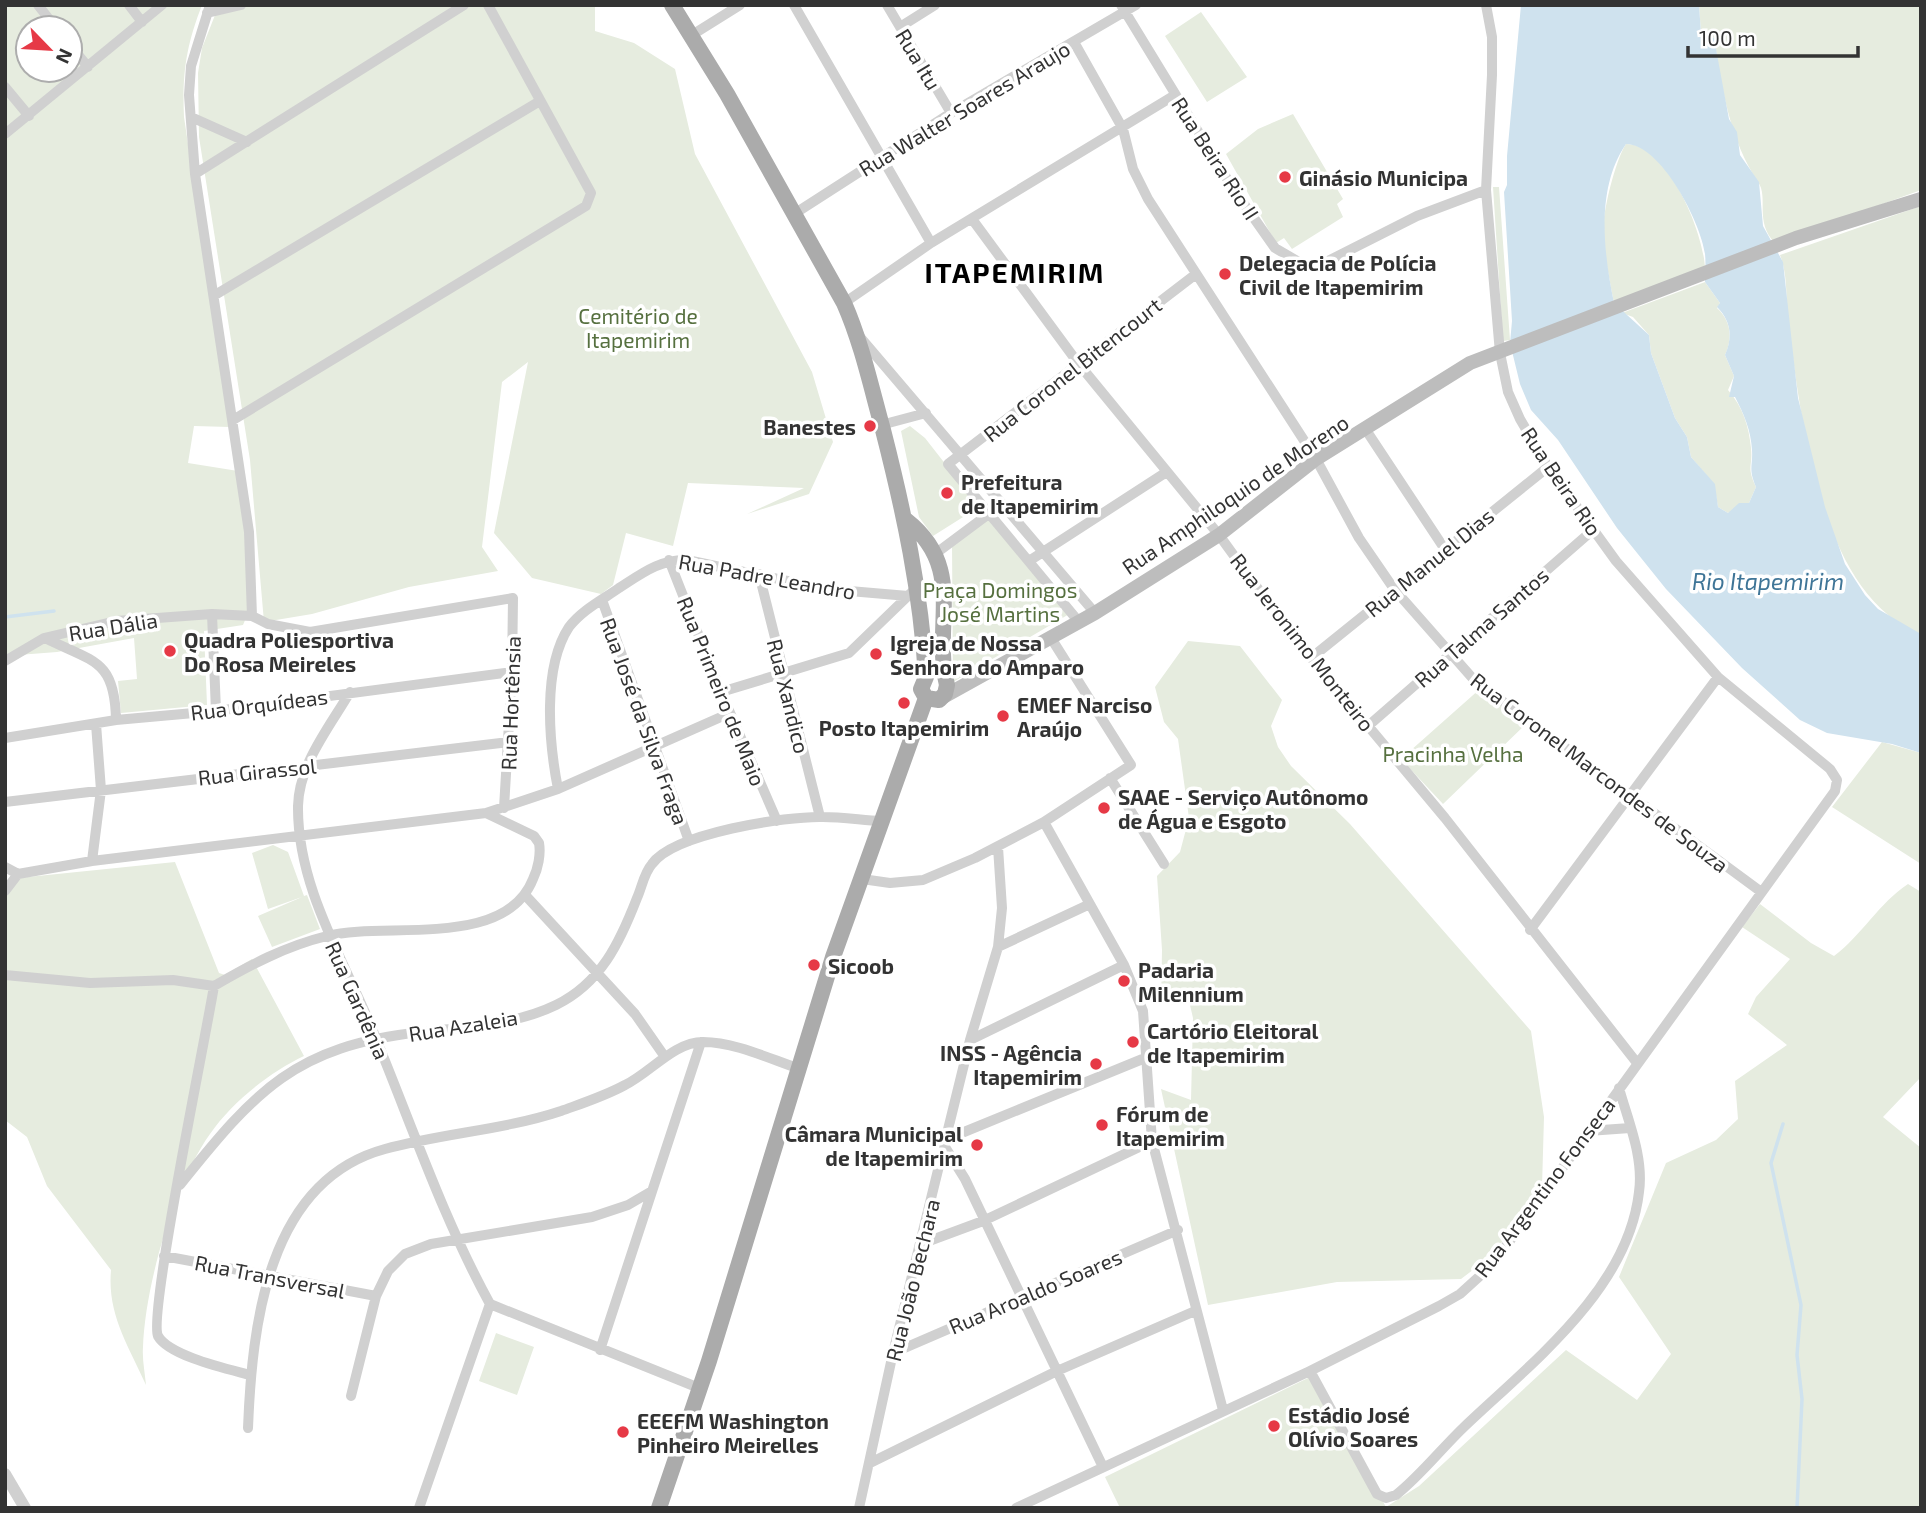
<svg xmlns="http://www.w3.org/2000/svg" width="1926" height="1513" font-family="'Exo 2',sans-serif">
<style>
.green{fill:#e6ecdf;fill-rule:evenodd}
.water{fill:#cfe2ee;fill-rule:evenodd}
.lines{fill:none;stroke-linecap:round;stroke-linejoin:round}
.stream{stroke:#cfe2ee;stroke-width:3.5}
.minor{stroke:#d0d0d0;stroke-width:10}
.tertiary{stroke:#d0d0d0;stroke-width:12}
.secondary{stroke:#bdbdbd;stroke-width:14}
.primary{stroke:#ababab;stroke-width:16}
.poi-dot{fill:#e63946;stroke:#fff;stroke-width:2.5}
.labels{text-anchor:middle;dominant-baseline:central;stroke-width:7;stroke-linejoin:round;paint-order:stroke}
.street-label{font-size:21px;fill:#333;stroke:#fff}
.poi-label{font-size:21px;font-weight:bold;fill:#333;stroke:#fff;text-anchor:start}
.park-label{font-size:21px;fill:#56703f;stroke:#fff}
.water-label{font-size:23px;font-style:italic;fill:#3f7597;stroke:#fff}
.district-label{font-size:28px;font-weight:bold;letter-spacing:2px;fill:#000;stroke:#fff}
</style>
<rect width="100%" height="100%" fill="#fff"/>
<path class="green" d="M5 5H202C186 46 182 74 184 117L230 427 194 426 188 463 238 471C241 504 257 598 243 625L204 631 207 705 121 713 118 681 137 679 134 638 57 652 5 656ZM28 28H70V70H28Z
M219 5H595V31L634 43 675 69 695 154 812 372 833 442 809 494 747 514 804 488 688 483 673 546 626 533 613 585 601 594 532 578 494 533 528 362 502 382 482 547 498 571 409 587 312 614 264 622 250 460 199 137 198 73 202 48Z
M1699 5H1921V190L1775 243C1754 222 1769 197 1758 182 1730 140 1722 89 1714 38L1701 33Z
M1201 12 1247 77 1207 102 1165 36Z
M1293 114 1343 199 1337 204 1343 217 1292 249 1284 238 1276 243 1226 154 1258 129Z
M1626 144C1668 144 1704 233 1705 269L1614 303C1610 285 1608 267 1603 250 1598 229 1614 162 1626 144Z
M1493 187H1499L1510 340 1503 341Z
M1921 206V634C1820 596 1802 422 1789 329 1785 304 1789 278 1780 255Z
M1705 282 1720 303 1717 308C1731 321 1733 338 1725 355L1734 376 1728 390C1743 407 1749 427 1751 448 1753 467 1746 466 1756 487L1749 503 1728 513 1718 507 1714 484 1691 457 1687 437 1675 418 1651 353 1649 335 1633 317 1622 313Z
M910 426 925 438 979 507 933 536 919 517 901 431Z
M989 518 1071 613 953 682 952 544Z
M1188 641 1240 646 1282 700 1271 726 1278 747 1291 766 1350 824 1531 1031 1544 1117 1542 1187 1511 1232 1486 1260 1461 1279 1337 1282 1208 1305 1161 1089 1191 1100 1193 1018 1190 1005 1161 1004 1162 950 1157 876 1180 852 1189 818 1178 739 1164 722 1155 687Z
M1481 688 1526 724 1443 804 1401 759Z
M1882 742 1921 753V864L1832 807Z
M273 845 288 852 304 896 307 895 320 929 272 947 258 916 302 897 268 909 252 853Z
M175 862 219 973 225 975 252 959 304 1056C270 1072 232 1102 210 1134 174 1184 145 1286 143 1347 142 1359 145 1373 146 1385 128 1345 107 1314 111 1270L47 1186 27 1137 5 1120V887L18 878Z
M1908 884 1921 892V1077L1883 1117 1921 1148V1508H1120L1105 1477 1312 1376 1386 1507 1419 1486 1566 1350 1637 1400 1671 1354 1619 1277 1666 1163 1716 1140 1738 1119 1735 1081 1787 1045 1748 1014 1756 997 1790 959 1742 927 1760 904 1811 943 1834 956C1862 935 1879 903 1908 884Z
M496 1333 534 1347 517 1395 479 1381Z"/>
<path class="water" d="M1521 5H1699L1701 33 1714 38 1729 119 1737 132 1740 155 1759 182 1763 226 1783 262 1798 398 1825 507 1845 564 1865 595 1878 609 1921 634V753L1892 744 1827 733 1800 720 1742 668 1666 589 1617 528 1558 440 1531 410 1520 384 1510 343 1512 321 1504 192 1507 185V156ZM1626 144C1661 144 1701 223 1705 254 1706 263 1705 273 1705 282L1720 303 1717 307C1731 321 1733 337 1725 355L1734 376 1729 397H1735C1744 414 1751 431 1752 450 1753 467 1748 468 1756 487L1749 503H1739L1728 513 1718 507 1715 484 1691 457 1687 437 1675 418 1651 353 1649 335 1614 303C1604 254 1595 189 1626 144Z"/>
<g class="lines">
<path class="stream" d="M5 617 54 611
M1783 1124 1771 1163 1801 1305 1797 1355 1802 1399 1797 1508"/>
<path class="minor" d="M38 5 56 28
M129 5 142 22
M210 5 191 66 189 95 195 174 249 532 252 616
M794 5 931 243
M887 5 951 113
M1121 5 1232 187 1275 248 1304 265 1324 263 1417 216 1486 190
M207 13 241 5
M900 27 935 5
M692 35 740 5
M1074 42 1123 129 1133 169 1148 199 1316 459 1359 538 1394 589 1475 681 1760 891
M70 45 88 67
M5 87 29 116
M191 117 247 142
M5 134 162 5
M195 174 464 5
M794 214 951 113 1136 5
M972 219 1078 363 1219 535 1288 630 1445 818 1637 1063
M215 295 540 101
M844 303 931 243 1175 95
M860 337 1095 613
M233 420 586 206 591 193 488 5
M881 425 926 413
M1366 430 1444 548
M935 554 1002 504
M669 560 721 692 777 821
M1029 561 1165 473
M759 574 820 817
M602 600 689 841
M212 614 216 711
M1079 622 948 464 1196 274
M45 638C93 662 115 659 116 720
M1311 658 1548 467
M5 661 44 638 116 621 212 614 252 616 268 624 310 632 513 598 512 672 504 808
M350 692C329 728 299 764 298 806 297 890 348 966 377 1041 413 1129 444 1220 490 1304
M721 692 849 653 908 596
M1368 726 1594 529
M5 738 116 720 216 711 512 672
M1110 778 1164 864
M558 789C549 743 542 668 569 627 582 610 602 600 619 588 641 574 660 559 687 560L826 589 908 596 917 587
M5 802 509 742
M1044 822 1124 965 1143 1011 1152 1141 1223 1410
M92 861 101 790 96 724
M5 867 18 874 92 861 486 813 558 789 730 713
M862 879 890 883 923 880 975 858 1044 822 1131 765 1051 638
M5 891 18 874
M526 896 635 1014 665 1057
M1530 930 1718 677
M998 947 1090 904
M5 975 90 983 173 980 214 986
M970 1040 1124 965
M1588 1131 1630 1128
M947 1139 1145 1058
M945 1147 965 1179 1103 1467
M180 1185C256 1090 295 1046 421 1032 466 1027 515 1025 556 1005 601 983 620 942 637 898 642 887 644 873 652 864 674 833 786 816 823 817 842 817 862 820 881 821
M921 1244 983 1221 1152 1141
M164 1256 376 1296
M490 1304 699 1388
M600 1350 701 1042
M893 1353 1178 1230
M1310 1371 1377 1494 1386 1498 1396 1495C1420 1476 1441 1449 1464 1427 1530 1364 1628 1290 1639 1192 1644 1157 1628 1121 1619 1088
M250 1375C228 1369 169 1356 158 1336 148 1315 207 1031 214 986 250 965 286 946 327 936 385 921 505 950 533 879 538 869 541 854 539 843L534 836 486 813
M351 1396 376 1296 388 1271 405 1254 431 1244 592 1217 628 1205 652 1191
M248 1428C252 1326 267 1181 385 1149 443 1133 504 1130 561 1111 583 1103 605 1096 625 1085 650 1073 674 1042 703 1042 735 1042 770 1059 800 1069
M870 1463 1057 1371 1195 1311
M419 1508 490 1304
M859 1508 893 1353 970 1040 998 947 1002 908 998 847
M1016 1508 1310 1371 1439 1306 1460 1294 1493 1264 1835 791 1837 780 1830 769 1718 677 1616 561 1548 467 1520 419 1508 392 1500 353 1486 190 1492 75V37L1486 5"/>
<path class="tertiary" d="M5 1474 25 1508"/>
<path class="secondary" d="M943 697 1095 613 1219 535 1316 459 1470 363 1796 238 1921 199"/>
<path class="primary" d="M672 5 727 94 844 303C862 344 871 387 883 430 904 512 921 592 926 677L921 689 926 698 939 700 945 694 947 685C932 624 967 568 906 520
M659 1508 709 1361 833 957 926 698"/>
</g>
<g class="poi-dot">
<circle cx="1285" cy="177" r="7"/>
<circle cx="1225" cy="274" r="7"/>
<circle cx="870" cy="426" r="7"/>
<circle cx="947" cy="493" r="7"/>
<circle cx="170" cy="651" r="7"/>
<circle cx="876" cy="654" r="7"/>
<circle cx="904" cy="703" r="7"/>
<circle cx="1003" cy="716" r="7"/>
<circle cx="1104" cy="808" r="7"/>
<circle cx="814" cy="965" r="7"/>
<circle cx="1124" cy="981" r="7"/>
<circle cx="1133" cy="1042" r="7"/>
<circle cx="1096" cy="1064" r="7"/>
<circle cx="1102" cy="1125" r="7"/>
<circle cx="977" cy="1145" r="7"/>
<circle cx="1274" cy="1426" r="7"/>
<circle cx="623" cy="1432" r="7"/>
</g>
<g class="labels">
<g class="street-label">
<text transform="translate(919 59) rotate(59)">Rua Itu</text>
<text transform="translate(964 108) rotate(-31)">Rua Walter Soares Araujo</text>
<text transform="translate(1216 158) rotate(57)">Rua Beira Rio II</text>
<text transform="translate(1072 369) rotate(-38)">Rua Coronel Bitencourt</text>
<text transform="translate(1562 481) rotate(56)">Rua Beira Rio</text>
<text transform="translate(1235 494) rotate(-34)">Rua Amphiloquio de Moreno</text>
<text transform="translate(1429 562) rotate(-39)">Rua Manuel Dias</text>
<text transform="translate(767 576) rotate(10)">Rua Padre Leandro</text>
<text transform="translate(113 626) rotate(-9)">Rua Dália</text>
<text transform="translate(1481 627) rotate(-41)">Rua Talma Santos</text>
<text transform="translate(1303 642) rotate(52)">Rua Jeronimo Monteiro</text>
<text transform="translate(722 691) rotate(68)">Rua Primeiro de Maio</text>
<text transform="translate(789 696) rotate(76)">Rua Xandico</text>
<text transform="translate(510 703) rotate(-88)">Rua Hortênsia</text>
<text transform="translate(259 704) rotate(-7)">Rua Orquídeas</text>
<text transform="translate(645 721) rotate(70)">Rua José da Silva Fraga</text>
<text transform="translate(257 771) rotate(-6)">Rua Girassol</text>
<text transform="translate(1600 772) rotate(37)">Rua Coronel Marcondes de Souza</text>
<text transform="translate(358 1000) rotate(66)">Rua Gardênia</text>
<text transform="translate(463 1025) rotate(-9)">Rua Azaleia</text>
<text transform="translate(1544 1187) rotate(-53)">Rua Argentino Fonseca</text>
<text transform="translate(270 1276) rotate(11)">Rua Transversal</text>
<text transform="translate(912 1280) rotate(-76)">Rua João Bechara</text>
<text transform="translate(1035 1291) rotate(-23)">Rua Aroaldo Soares</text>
</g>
<g class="poi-label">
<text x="1299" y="177">Ginásio Municipa</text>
<text x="1239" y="262">Delegacia de Polícia<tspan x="1239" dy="24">Civil de Itapemirim</tspan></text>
<text x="856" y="426" text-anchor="end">Banestes</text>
<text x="961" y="481">Prefeitura<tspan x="961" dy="24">de Itapemirim</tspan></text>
<text x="184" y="639">Quadra Poliesportiva<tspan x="184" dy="24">Do Rosa Meireles</tspan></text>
<text x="890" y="642">Igreja de Nossa<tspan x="890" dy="24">Senhora do Amparo</tspan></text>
<text x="1017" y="704">EMEF Narciso<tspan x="1017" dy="24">Araújo</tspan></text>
<text x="904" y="727" text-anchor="middle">Posto Itapemirim</text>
<text x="1118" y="796">SAAE - Serviço Autônomo<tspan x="1118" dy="24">de Água e Esgoto</tspan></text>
<text x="828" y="965">Sicoob</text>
<text x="1138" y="969">Padaria<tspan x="1138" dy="24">Milennium</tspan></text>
<text x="1147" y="1030">Cartório Eleitoral<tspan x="1147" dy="24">de Itapemirim</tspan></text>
<text x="1082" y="1052" text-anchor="end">INSS - Agência<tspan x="1082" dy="24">Itapemirim</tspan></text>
<text x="1116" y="1113">Fórum de<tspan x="1116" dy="24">Itapemirim</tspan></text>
<text x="963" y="1133" text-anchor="end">Câmara Municipal<tspan x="963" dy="24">de Itapemirim</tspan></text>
<text x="1288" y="1414">Estádio José<tspan x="1288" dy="24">Olívio Soares</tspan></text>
<text x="637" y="1420">EEEFM Washington<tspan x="637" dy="24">Pinheiro Meirelles</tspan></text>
</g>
<g class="park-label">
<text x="638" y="315">Cemitério de<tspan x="638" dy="24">Itapemirim</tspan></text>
<text x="1000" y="589">Praça Domingos<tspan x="1000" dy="24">José Martins</tspan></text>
<text x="1453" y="753">Pracinha Velha</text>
</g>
<g class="water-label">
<text x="1768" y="581">Rio Itapemirim</text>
</g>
<g class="district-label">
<text x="1015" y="272">ITAPEMIRIM</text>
</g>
</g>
<rect width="1926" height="1513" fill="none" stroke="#333333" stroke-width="14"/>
<g transform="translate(49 49) rotate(115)"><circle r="33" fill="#ffffff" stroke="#adadad" stroke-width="2"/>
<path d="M0-5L12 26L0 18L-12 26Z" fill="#e63946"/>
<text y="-10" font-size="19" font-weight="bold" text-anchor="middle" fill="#333333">N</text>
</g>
<path d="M1688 46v10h170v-10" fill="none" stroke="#333333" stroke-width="3.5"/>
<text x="1699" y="46" font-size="21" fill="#333333" stroke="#ffffff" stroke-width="5" paint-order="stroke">100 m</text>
</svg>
